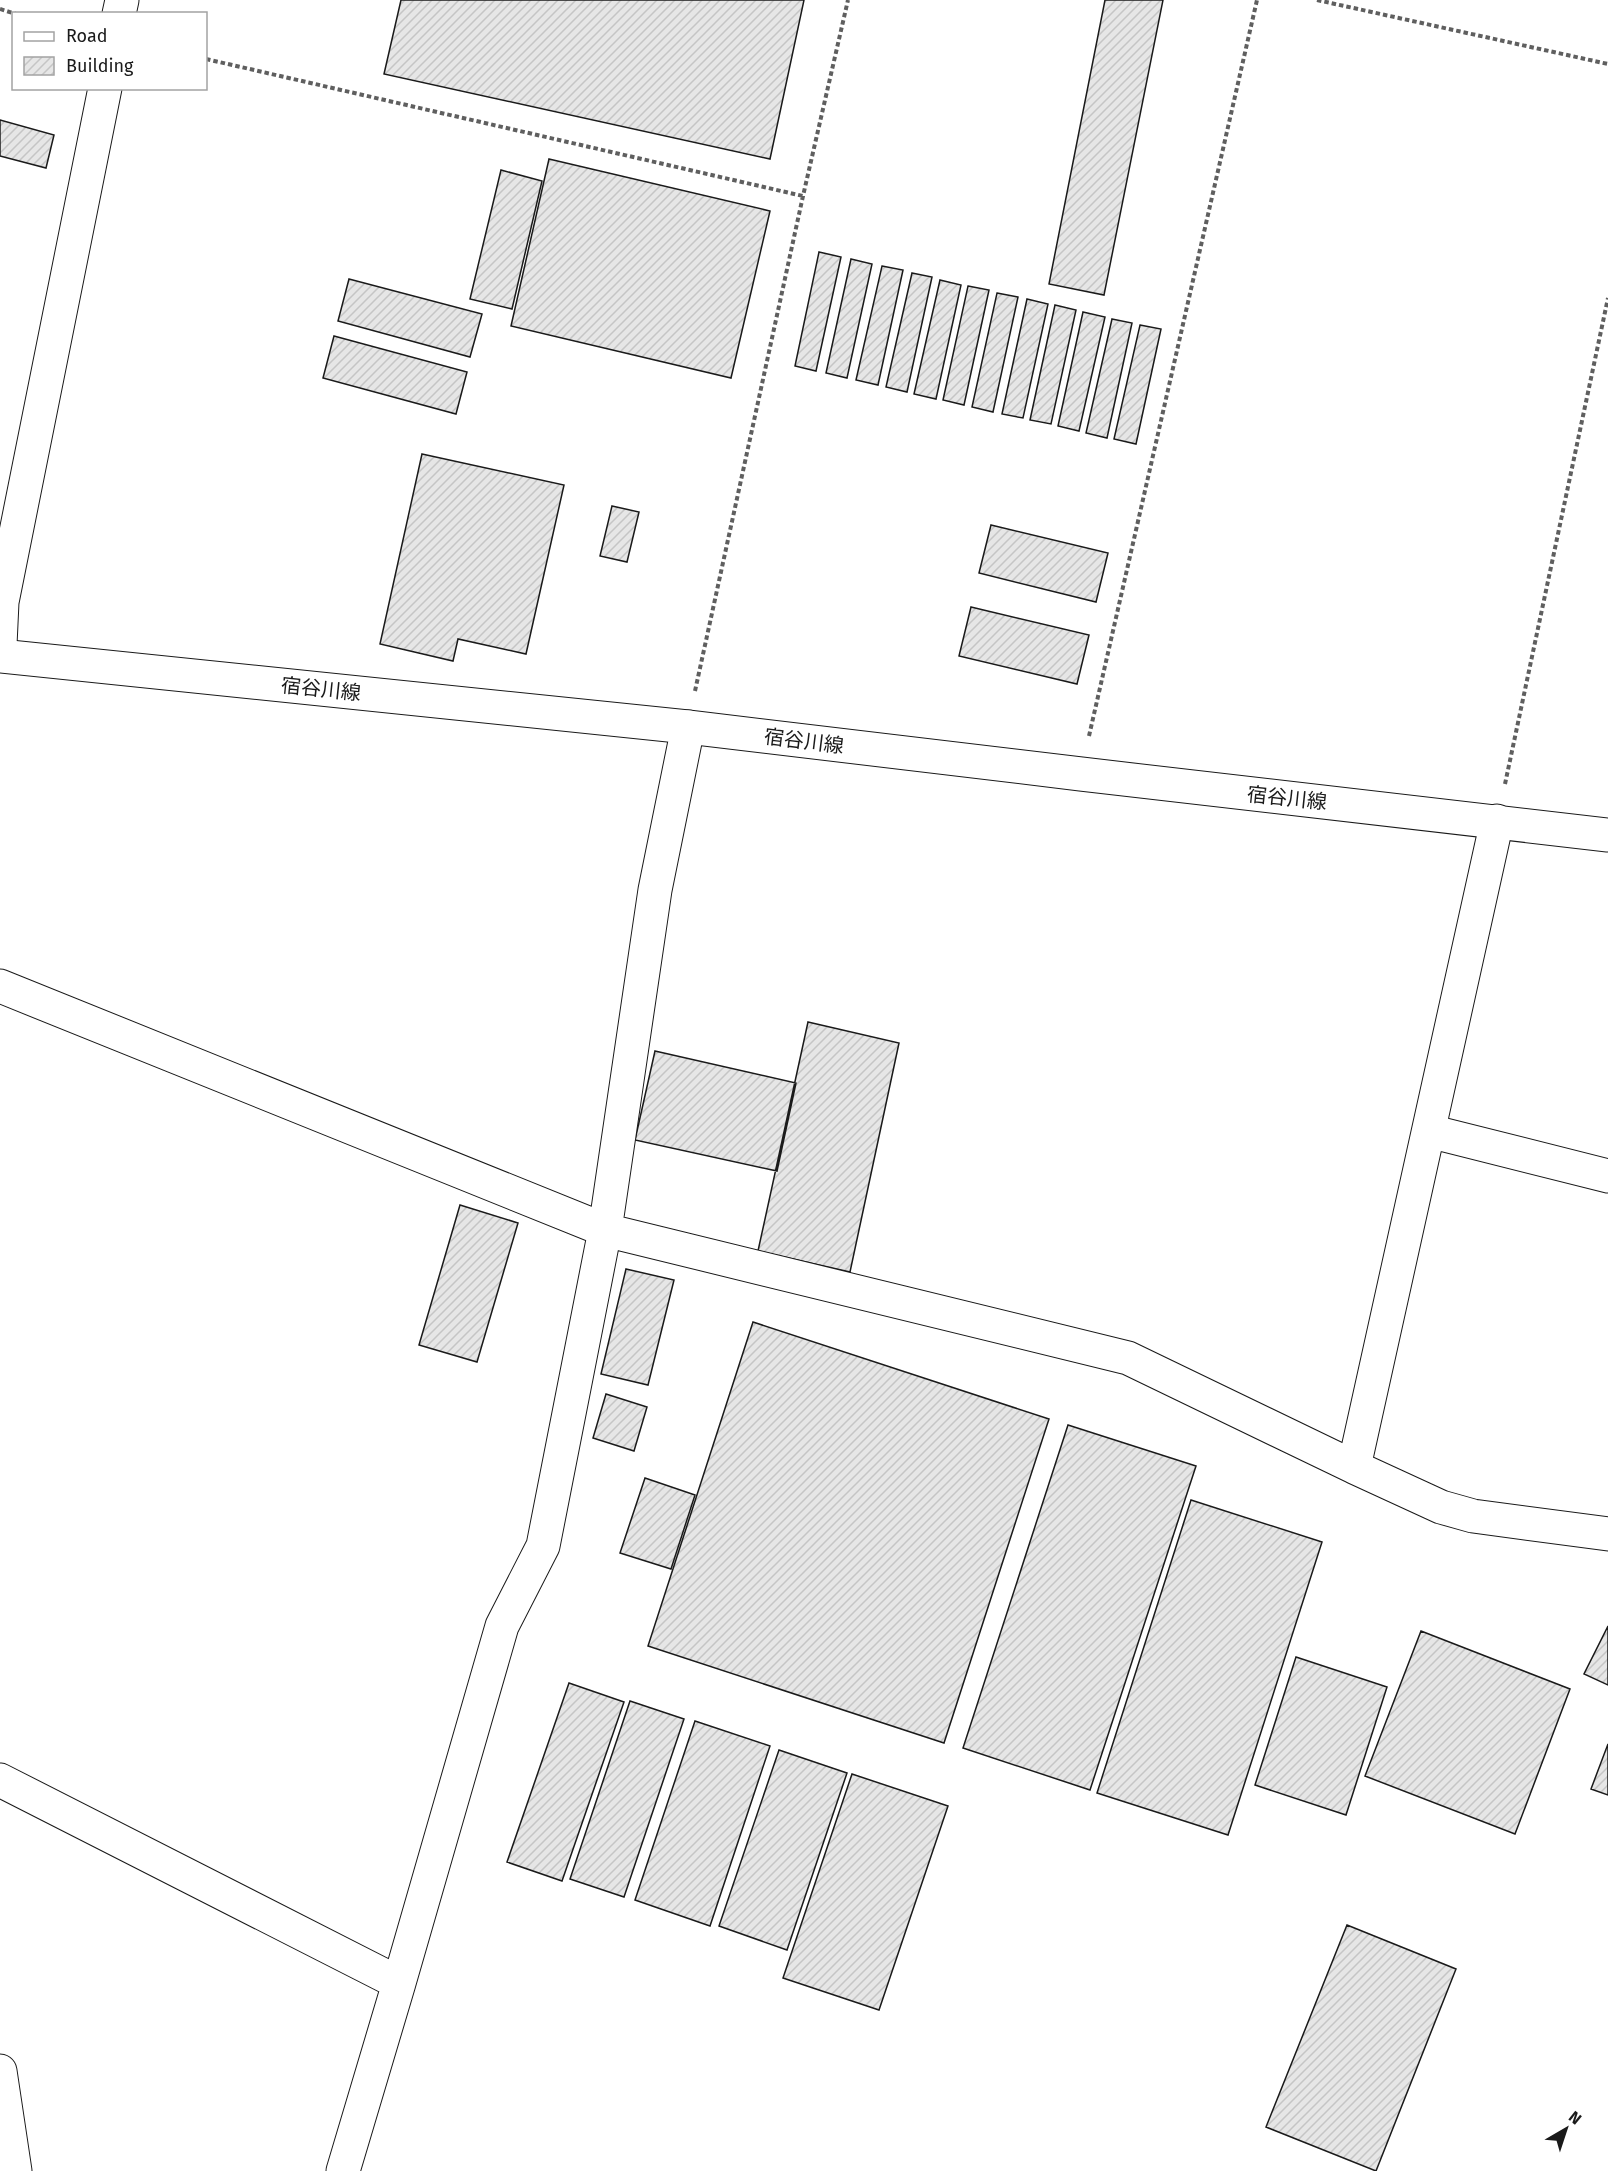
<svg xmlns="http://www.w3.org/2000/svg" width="1608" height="2171" font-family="'Fira Sans','Noto Sans JP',sans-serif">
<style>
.building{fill:url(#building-hatch);stroke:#1a1a1a;stroke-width:1.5}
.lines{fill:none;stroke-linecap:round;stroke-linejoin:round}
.minor-casing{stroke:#1a1a1a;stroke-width:35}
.secondary-casing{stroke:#1a1a1a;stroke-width:35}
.path{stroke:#5f5f5f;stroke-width:4;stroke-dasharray:4.5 3;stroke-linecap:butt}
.minor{stroke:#fff;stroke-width:33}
.secondary{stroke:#fff;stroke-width:33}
.labels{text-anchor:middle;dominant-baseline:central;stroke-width:4.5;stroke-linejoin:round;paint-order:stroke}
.street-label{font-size:20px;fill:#1a1a1a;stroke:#fff}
</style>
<defs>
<pattern id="building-hatch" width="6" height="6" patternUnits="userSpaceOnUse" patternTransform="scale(1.5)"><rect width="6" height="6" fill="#e6e6e6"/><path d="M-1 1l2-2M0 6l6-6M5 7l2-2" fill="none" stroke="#c5c5c5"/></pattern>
</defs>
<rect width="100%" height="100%" fill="#fff"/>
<path class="building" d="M401 0H804L770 159 384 74Z
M1105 0H1163L1104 295 1049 284Z
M0 120 54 135 46 168 0 156Z
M549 159 770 211 731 378 511 326Z
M501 170 542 181 512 309 470 299Z
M819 252 841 257 816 371 795 366Z
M851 259 872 264 847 378 826 373Z
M882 266 903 270 878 385 856 380Z
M912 273 932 277 907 392 886 387Z
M349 279 482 314 470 357 338 321Z
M940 280 961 285 936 399 914 394Z
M968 286 989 290 964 405 943 400Z
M997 293 1018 297 993 412 972 407Z
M1027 299 1048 304 1023 418 1002 414Z
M1055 305 1076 310 1051 424 1030 420Z
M1083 312 1105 317 1079 431 1058 426Z
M1112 319 1132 323 1107 438 1086 433Z
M1140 325 1161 329 1136 444 1114 439Z
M334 336 467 372 456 414 323 378Z
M422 454 564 485 526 654 458 639 453 661 380 644Z
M612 506 639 512 627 562 600 556Z
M991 525 1108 553 1096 602 979 573Z
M971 607 1089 635 1077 684 959 656Z
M808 1022 899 1043 850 1272 758 1251Z
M655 1051 796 1083 777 1171 635 1140Z
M460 1205 518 1223 477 1362 419 1345Z
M626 1269 674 1280 648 1385 601 1374Z
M753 1322 1049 1419 944 1743 648 1646Z
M606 1394 647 1407 634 1451 593 1438Z
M1068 1425 1196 1466 1090 1790 963 1748Z
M645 1478 695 1495 671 1569 620 1553Z
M1191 1500 1322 1542 1228 1835 1097 1793Z
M1608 1626V1685L1584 1674Z
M1421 1631 1570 1689 1515 1834 1365 1776Z
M1296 1657 1387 1687 1346 1815 1255 1785Z
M569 1683 624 1702 562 1881 507 1862Z
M630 1701 684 1719 624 1897 570 1879Z
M695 1721 770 1746 710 1926 635 1900Z
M1608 1744V1795L1591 1789Z
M779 1750 847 1773 787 1950 719 1926Z
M852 1774 948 1806 879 2010 783 1978Z
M1347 1925 1456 1969 1376 2171 1266 2127Z"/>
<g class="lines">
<g class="minor-casing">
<path id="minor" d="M119 14 122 0
M0 645 2 602 105 88
M0 986 605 1230 1128 1358 1354 1467 1497 821
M1429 1131 1608 1176
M1354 1467 1441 1507 1473 1516 1608 1534
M0 1780 399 1983 502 1626 543 1546 605 1230 655 890 688 727
M0 2071 15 2171
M343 2171 399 1983"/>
</g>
<g class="secondary-casing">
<path id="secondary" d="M0 656 688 727 1081 774 1608 835"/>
</g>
<path class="path" d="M1317 0 1608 64
M0 9 16 14
M206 59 803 196
M695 691 803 196 848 0
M1089 736 1257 0
M1505 784 1608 298"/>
<use href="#minor" class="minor"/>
<use href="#secondary" class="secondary"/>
</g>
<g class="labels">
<g class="street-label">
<text transform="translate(321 689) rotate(6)">宿谷川線</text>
<text transform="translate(804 741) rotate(7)">宿谷川線</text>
<text transform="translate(1287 798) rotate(6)">宿谷川線</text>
</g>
</g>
<rect x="12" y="12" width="195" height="78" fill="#ffffff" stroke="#a3a3a3" stroke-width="1.5"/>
<rect x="24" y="32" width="30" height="9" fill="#ffffff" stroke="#a3a3a3" stroke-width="1.5"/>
<text x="66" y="42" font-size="18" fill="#1a1a1a">Road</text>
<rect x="24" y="57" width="30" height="18" fill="url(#building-hatch)" stroke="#a3a3a3" stroke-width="1.5"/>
<text x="66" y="72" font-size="18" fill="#1a1a1a">Building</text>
<g transform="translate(1566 2129) rotate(39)" stroke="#ffffff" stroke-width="4.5" paint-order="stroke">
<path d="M0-4.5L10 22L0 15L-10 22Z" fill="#1a1a1a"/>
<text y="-9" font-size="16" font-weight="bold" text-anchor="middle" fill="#1a1a1a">N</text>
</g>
</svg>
